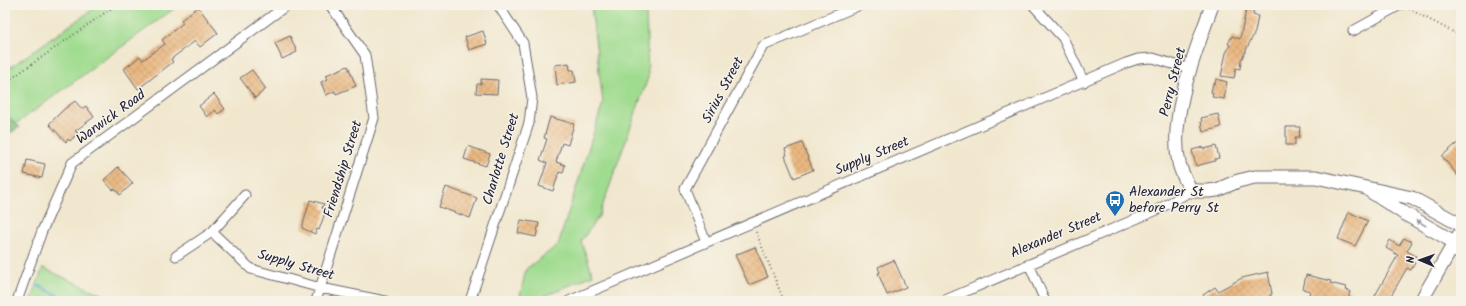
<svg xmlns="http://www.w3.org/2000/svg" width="1466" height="306" font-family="Kalam,sans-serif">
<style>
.forest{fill:url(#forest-crowns);stroke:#516f5a}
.park{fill:#a0dc90;stroke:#617f66}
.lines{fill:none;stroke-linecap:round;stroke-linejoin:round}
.stream{stroke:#4da7ca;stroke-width:3}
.building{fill:url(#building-cross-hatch)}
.lane-casing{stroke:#6a676e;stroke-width:6}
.street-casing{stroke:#6a676e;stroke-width:11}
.secondary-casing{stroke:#6a676e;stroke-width:15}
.path{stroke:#6a676e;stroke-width:2;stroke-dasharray:1 3;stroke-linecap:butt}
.lane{stroke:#fff;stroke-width:4.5}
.street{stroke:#fff;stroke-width:9}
.secondary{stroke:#fff;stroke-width:13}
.oneway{fill:#9c9ca7}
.labels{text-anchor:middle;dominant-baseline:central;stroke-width:3;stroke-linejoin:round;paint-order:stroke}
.street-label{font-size:14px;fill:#22223b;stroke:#f7f3e8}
.poi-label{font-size:14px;fill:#22223b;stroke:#f7f3e8;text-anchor:start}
</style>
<defs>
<pattern id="forest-crowns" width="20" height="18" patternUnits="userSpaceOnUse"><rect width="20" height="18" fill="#80bc7a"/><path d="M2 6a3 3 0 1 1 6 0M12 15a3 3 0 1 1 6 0" fill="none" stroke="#689865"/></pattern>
<pattern id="building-cross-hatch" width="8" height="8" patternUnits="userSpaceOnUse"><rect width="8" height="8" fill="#eab881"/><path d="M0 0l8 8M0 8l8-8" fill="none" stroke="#c89e70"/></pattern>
</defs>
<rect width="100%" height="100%" fill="#f7f3e8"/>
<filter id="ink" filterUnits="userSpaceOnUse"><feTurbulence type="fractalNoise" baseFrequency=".025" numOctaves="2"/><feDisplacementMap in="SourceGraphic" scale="8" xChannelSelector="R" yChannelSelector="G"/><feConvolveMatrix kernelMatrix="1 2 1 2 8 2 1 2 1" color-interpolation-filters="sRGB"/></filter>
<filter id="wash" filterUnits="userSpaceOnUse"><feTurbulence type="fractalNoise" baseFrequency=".012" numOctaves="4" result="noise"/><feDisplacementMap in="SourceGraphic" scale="16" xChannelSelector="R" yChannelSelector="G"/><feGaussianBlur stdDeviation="0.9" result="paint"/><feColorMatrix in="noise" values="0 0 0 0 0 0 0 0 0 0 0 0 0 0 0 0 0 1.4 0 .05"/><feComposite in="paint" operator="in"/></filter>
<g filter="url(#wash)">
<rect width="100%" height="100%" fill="#f1e7ce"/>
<path class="forest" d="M5 113 16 124 20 127 5 136Z"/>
<path class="park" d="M99 5H179L16 124 5 113V71Z
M591 5H646L648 78 599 216 581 241 593 275 534 301H519L526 269 558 245 603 103Z
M43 268 116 301H31Z"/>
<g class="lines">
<path class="stream" d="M39 286 68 301"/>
</g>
<g id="blocks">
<path class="building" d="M1247 5H1254L1253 15 1258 16 1255 32 1241 60 1240 69 1236 68 1234 78 1221 76 1226 53 1230 45 1228 44 1232 36 1240 39Z
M198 7 218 33 200 47 195 41 171 59 173 62 138 89 124 69 140 56 143 60 165 44 162 40 183 23 181 20Z
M483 31 487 44 469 50 465 37Z
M290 36 297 52 282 59 275 43Z
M569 63 570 70H574L576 82 557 85 555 65Z
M348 66 356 86 336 94 335 91 326 95 321 82 328 79 326 75Z
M252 70 266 89 255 98 240 78Z
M481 79 498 80 497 94 476 93 477 84H481Z
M1216 79 1227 82 1224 99 1212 97 1213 93 1211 92 1213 83 1215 84Z
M214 94 225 109 218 114 215 110 207 117 199 106Z
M75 101 82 109 86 106 94 117 75 131 78 133 70 141 68 139 66 142 49 124 63 110Z
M1218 114 1221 127 1203 132 1201 122H1202L1201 118Z
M550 117 574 124 568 145 562 143 556 162 565 165 563 173 559 172 553 191 539 186 547 163 540 160 547 139 544 138Z
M1286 127H1300L1299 138H1295V145H1286Z
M1461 140V180L1442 156Z
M802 143 813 170 794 178 785 156 787 155 785 149Z
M468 146 490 154 486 166 464 159Z
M1216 146 1219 158 1215 159V161L1196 166 1192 150 1203 147 1204 149Z
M27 160 45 164 42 178 24 174Z
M118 167 133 183 120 195 115 189 113 190 104 180Z
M446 187 477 198 470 218 439 207Z
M310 200 324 204 322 208 326 210 319 230 317 229 315 234 302 228Z
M1349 212 1368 221 1355 246 1338 239Z
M521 220 539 223 536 237 518 233Z
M1404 238 1412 242 1407 251 1416 256 1412 262 1415 263 1411 270 1407 268 1388 301H1372L1398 255 1386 248 1390 240 1399 246Z
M755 247 768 277 749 285 735 255Z
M894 260 906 287 887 295 878 273H880L878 267Z
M1268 272 1272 294 1270 295 1271 299 1259 301H1236L1233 296 1227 301H1207L1203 295 1215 287 1218 291 1242 278Z
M1306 275 1331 281 1330 283 1346 287 1345 290 1350 291 1348 301H1307L1310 291 1303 289Z"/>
</g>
</g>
<g filter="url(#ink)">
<use href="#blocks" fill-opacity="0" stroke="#6a676e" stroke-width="1"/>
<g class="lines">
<g class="lane-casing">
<path id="lane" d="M1451 252 1461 259"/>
</g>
<g class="street-casing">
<path id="street" d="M1033 5 1063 38 1084 82
M1353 31 1400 5
M212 232 251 269 321 288 385 301
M706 242 685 189 763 46 860 5
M176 256 212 232 245 195
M1029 264 1045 301
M17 301 42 231 72 163 287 5
M316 301 374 118 365 55 330 5
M470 301 529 123 532 98 523 43 498 5
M569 301 1126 63 1138 59 1153 58 1189 69
M943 301 1157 210 1191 191"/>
</g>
<g class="secondary-casing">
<path id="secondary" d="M1212 5C1197 49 1168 116 1179 163 1181 173 1187 182 1191 191H1209L1217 190 1238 181 1255 177H1316L1412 198 1461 225
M1370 191 1402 212 1454 242
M1421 301 1459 235"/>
</g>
<path class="path" d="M1409 9 1461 36
M5 83 116 5
M756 232 784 301"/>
<use href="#lane" class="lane"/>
<use href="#street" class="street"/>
<use href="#secondary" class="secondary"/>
</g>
<defs><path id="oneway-solid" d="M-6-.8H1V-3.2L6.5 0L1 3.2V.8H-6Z"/></defs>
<use class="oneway" href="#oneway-solid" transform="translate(1421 223) rotate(-150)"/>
</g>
<defs>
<g id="bus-pin" transform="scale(1)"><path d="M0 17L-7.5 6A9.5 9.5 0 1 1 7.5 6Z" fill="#1f6fb2" stroke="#f7f3e8"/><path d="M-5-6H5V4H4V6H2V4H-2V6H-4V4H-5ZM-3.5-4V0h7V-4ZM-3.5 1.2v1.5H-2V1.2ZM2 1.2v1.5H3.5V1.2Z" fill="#fff"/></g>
</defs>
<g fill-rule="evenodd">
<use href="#bus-pin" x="1115" y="200"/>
</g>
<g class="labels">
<g class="street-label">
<text transform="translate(1173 82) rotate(-76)">Perry Street</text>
<text transform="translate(723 90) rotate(-62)">Sirius Street</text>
<text transform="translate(111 117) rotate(-36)">Warwick Road</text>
<text transform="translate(872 156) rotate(-23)">Supply Street</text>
<text transform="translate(501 159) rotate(-73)">Charlotte Street</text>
<text transform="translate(343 169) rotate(-73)">Friendship Street</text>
<text transform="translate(1056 235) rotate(-23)">Alexander Street</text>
<text transform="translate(296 265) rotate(16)">Supply Street</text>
</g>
<g class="poi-label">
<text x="1129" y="192">Alexander St<tspan x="1129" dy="16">before Perry St</tspan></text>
</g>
</g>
<rect width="1466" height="306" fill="none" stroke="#f7f3e8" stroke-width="20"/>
<g transform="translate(1420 260) rotate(272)" stroke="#f7f3e8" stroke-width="3" paint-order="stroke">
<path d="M0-3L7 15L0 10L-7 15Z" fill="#22223b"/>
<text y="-6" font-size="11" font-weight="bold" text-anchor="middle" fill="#22223b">N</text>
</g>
</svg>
